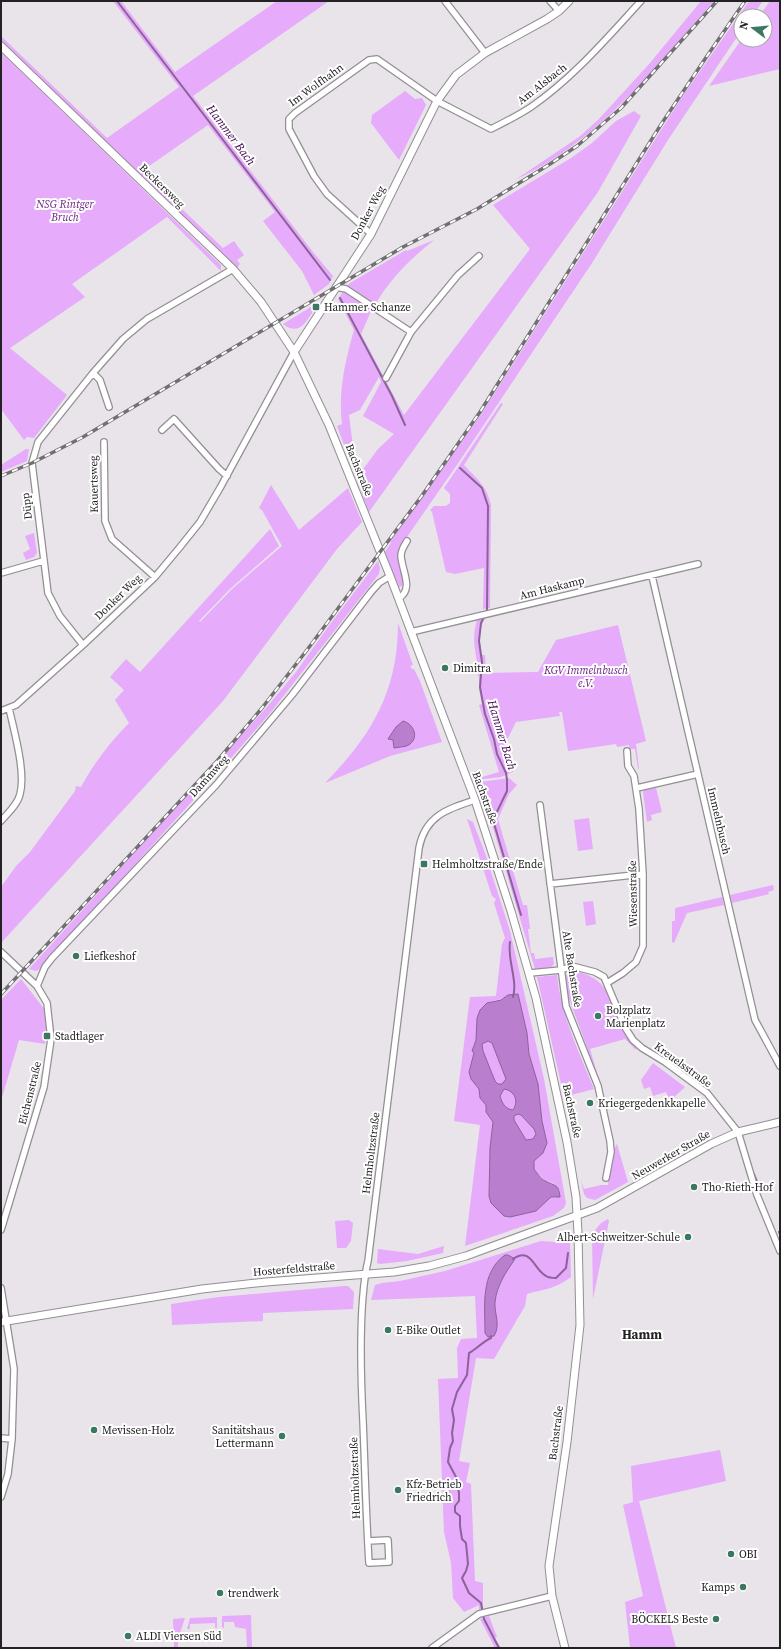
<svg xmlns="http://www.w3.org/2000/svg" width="781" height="1649" font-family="'Source Serif 4',serif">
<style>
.green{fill:#e6abfa;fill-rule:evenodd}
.water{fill:#b97ecd;stroke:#8c629a;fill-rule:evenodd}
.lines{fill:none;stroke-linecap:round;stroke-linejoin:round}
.stream{stroke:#8c629a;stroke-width:2}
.minor-casing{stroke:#938f94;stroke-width:8}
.tertiary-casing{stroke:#938f94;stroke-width:9}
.minor{stroke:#fff;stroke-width:5.5}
.tertiary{stroke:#fff;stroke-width:7}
.rail-casing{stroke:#716f72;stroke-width:3.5}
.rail{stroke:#fff;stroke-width:2;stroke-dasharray:6;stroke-linecap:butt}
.poi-dot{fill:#3c7761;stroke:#fff;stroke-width:1.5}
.labels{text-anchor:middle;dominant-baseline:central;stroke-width:4;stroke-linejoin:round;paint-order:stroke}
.street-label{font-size:11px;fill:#232223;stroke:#fff}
.park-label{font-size:11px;font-style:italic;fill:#661c7c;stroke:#fff}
.poi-label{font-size:11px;fill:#232223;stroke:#fff;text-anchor:start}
.water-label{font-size:12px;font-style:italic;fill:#410751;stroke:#fff}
.quarter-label{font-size:13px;font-weight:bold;fill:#232223;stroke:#fff}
</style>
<rect width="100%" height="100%" fill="#e8e4e9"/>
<path class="green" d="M113 1H121L175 72 277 1H329L193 96 313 252 333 276 329 284 314 295 302 271 263 221 275 212 208 125 142 171 223 248 234 241 244 255 237 260 240 264 237 268 1 41V36L107 138 179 87Z
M701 1H714C656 67 597 143 515 180L579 137 598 120 650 63Z
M749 1H763L752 16H741V31L668 140 592 263 459 462 400 547 398 553 403 582 402 586 399 587 385 552 391 543 390 542 482 413 682 97Z
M770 1H780V69L709 86 741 40H765V16H759Z
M1 52 221 265V271L167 217 72 284 85 297 10 348 67 395 34 438 27 437 24 440 1 409Z
M405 91 415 99 422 98 426 105 399 160 371 123 372 115Z
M634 111 641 116 598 192 369 512 337 426 342 424C338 392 345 361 354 330L338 299 344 290 372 309 361 334 404 415 530 249 493 205 571 158 592 143 616 121ZM379 377 381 382 363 416 394 434 378 449 361 472 352 439 349 415 360 410Z
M434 240C410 259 390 279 375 305L347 286 350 283 406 250 407 251Z
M314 305H317C308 318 301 338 283 324Z
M501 403 503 404 464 465C477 479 487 486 491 505L490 608 483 609 484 568 455 574 446 572 432 512 430 510 434 506H446L450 503V494L444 488Z
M26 449H29L27 461 1 472V465Z
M271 485 299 530 348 488 362 522 337 549 223 701 1 943V887L16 866 30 852 75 791 76 786 81 787C94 763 110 742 129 723L115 700 124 690 110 677 126 659 140 672 270 529 279 546 231 588 199 621 200 622 232 589 282 546 262 510 259 508Z
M34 533 37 553 34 557 26 560 23 553 30 549 25 536Z
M378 561 380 568 379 574 271 712 226 764 40 969 36 971 29 969 266 708 296 672 328 627Z
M485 618C479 629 479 643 481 655H485L486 673 538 672 556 640 618 625 646 741 636 744 639 769H638L635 749H630L629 745 617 747 616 744 568 751 562 712H559L560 716 516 722 505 744 513 772 501 777 475 780 473 772 479 770 482 777 499 772 479 705 482 704 479 689V677L478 676C478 654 470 644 477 620Z
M398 623 413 665 410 666 412 669H414L420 681 442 742 390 756 325 783C372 735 398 691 398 623Z
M509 778 517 785 509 794 498 819 523 905H527L530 929H528L531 953H534L535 959 553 957 554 964 551 967 535 969 491 821H489L474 783Z
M656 788 662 812 651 815 652 820 647 822 643 792 644 790Z
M589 818 593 849 578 851 574 820Z
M467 819 473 822 485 853 510 931 544 1079 566 1203 564 1208 553 1216 465 1246 480 1125 454 1121 470 997 496 996 502 944 505 938 494 903 496 899 492 896ZM518 994 527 1033 529 1054 538 1084 542 1121 547 1143 543 1153 534 1161V1169L545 1181 553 1183 560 1191 556 1198 551 1197 536 1211 489 1196 490 1148 493 1122 486 1112V1105L480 1098 479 1089 471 1079 469 1072 474 1053 473 1046 476 1040 477 1018 492 1001C502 1000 507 995 518 994Z
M773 885 774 890 768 892 769 894 732 903 730 895Z
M722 897 724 905 687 913 674 943 672 942V921H675V908Z
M593 901 596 924 586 926 583 902Z
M572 971C623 978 605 1022 637 1046L636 1050 625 1039 590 1049 598 1077 567 993 565 980 567 973Z
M557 975C561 1015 579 1052 594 1089L564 1097 537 977Z
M21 979 45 1010 46 1027 45 1044 19 1040 1 1101V1000Z
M488 1041 492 1043 507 1080 502 1084H498L495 1081 483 1051 482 1044Z
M653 1063 685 1087 670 1101 666 1092 653 1096 650 1087 644 1089 641 1080Z
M504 1089C515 1091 519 1101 513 1110 505 1109 502 1103 500 1096Z
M518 1114 521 1115 534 1129 536 1134 533 1139 526 1140 514 1120V1116Z
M617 1144 628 1182 595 1200 587 1198 584 1194 581 1180 584 1189 601 1185H608L613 1151Z
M608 1219 609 1221 593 1299 592 1234 601 1223Z
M349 1220 353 1223 351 1241 346 1248H337L335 1221Z
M541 1241 570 1243 571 1277C555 1289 545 1289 527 1294L525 1306 494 1359 476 1358 459 1461 470 1463 466 1482 471 1484 475 1581 483 1583V1609L479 1610V1605L464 1612 453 1598 451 1563 444 1532 438 1379 458 1378 457 1348 461 1339 477 1338 475 1296 371 1300 375 1285 382 1283 400 1281 445 1271ZM515 1259 502 1277 495 1301 485 1290 491 1270 499 1260Z
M444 1246 443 1253 407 1261 380 1264 377 1263 378 1249 418 1254Z
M344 1286H348L354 1292 353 1309 263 1313V1321L172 1325 171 1304 219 1297Z
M720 1450 726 1481 639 1501 676 1648H630L625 1602 643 1596 623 1505 633 1502 631 1466Z
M251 1615 252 1648H247L246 1629 235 1627 234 1622H224V1628L222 1627V1616Z
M489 1616 497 1637 495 1638 501 1648H495L480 1619Z
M217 1617V1628H215V1623L190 1624V1629H187L190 1618Z
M185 1618 178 1639V1648H174L173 1619Z"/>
<path class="water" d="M403 721C412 723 420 736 410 744 407 747 399 747 394 748L393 740 388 739 396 727Z
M518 994 527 1033 529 1054 538 1084 542 1121 547 1143 543 1153 534 1161V1169C537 1173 541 1179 545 1181 555 1186 559 1184 560 1197H551L536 1211 510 1217 504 1216 491 1203 489 1196 490 1148 493 1122 486 1112V1105L480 1098 479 1089 471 1079 469 1072 474 1053 472 1051 476 1040 477 1018 480 1010 487 1003 501 1000 508 995ZM488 1041 492 1043 506 1079 502 1084H498L495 1081 483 1051 482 1044ZM504 1089C515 1091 519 1101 513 1110 505 1109 502 1103 500 1096ZM518 1114 521 1115 534 1129 536 1134 533 1139 526 1140 514 1120V1116Z
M505 1255H508L515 1259C506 1272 497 1285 495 1302 494 1313 501 1325 494 1336L488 1337 485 1333C485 1306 480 1273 505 1255Z"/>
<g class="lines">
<path class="stream" d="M117 1 330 280
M340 298 392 396 405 425
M460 468 482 488 488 506 487 610 485 613
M484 617 481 623 479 641 482 662 480 687 485 714 494 739 497 754 506 773 507 780V791L493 820 521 915
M510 942C507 959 518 981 513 997
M754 1174 760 1189
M779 1232 780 1234
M513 1259C531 1246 534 1270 546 1276 549 1278 553 1278 556 1278L566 1268 568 1253
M491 1336V1338C482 1342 477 1349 469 1353L467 1375 457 1392 452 1409 454 1420 452 1433 453 1441 450 1448 448 1462 456 1477 459 1493V1501L455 1506V1512L460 1516V1526L462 1539 466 1543 468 1564 466 1571 462 1578 469 1593 481 1603 484 1619 499 1648"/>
<g class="minor-casing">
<path id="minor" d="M445 1 485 53
M550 1 559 11
M371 234 327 194 314 176 289 129V119L295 113 369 60 377 59 437 101 491 129C505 122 519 115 531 107 573 78 607 38 641 1
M336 287 346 289 411 332 458 275 479 256
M93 373 100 380 109 407
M386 378 411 332
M162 430 174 419 219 469 227 476
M104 442 105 521 112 539 155 577
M1 573 43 561
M652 576 755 1020 780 1066
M399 598C414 589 402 571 401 556 401 550 404 546 407 541
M411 632 698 564
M83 645 60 616 48 593 32 463 38 442 93 373 123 339 147 319 233 269
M1 711 16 705 83 645 155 577 180 547 200 522 220 488 294 352
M637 788 698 774
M540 805 566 1006 598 1086 610 1141 611 1152 606 1178
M1 821C8 813 18 804 20 794 26 772 14 731 9 708
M550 884 643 874
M1 952 37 986 47 1003 51 1039 44 1087 1 1230
M530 973 561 970 572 966 595 972 604 977 626 1029 633 1040 642 1048 665 1062 707 1093 738 1132 757 1195 780 1251
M607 983 623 973 636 962 643 946V874L639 809 634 776 628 766 627 751
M37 986 45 967 52 958 216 785 292 695 371 592 379 583 390 576
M1 1288 14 1369 12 1439 8 1474 1 1497
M1 1438 12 1439
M368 1541 388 1540 389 1562 369 1563C366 1516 365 1468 363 1421 361 1383 360 1347 362 1309 363 1293 364 1277 368 1261L419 848C425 816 447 809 475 800
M432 1648 479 1614 552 1596"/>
</g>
<g class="tertiary-casing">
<path id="tertiary" d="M1 46 233 269 261 302 294 352 329 425 390 576 475 800 511 911 536 998 567 1142 576 1197 578 1233 580 1325 567 1442 549 1566 552 1596 565 1648
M294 352 371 234 437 101 456 75 485 53 547 19 559 11 569 1
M1 1322 202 1289 266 1282 394 1272 429 1266 466 1256 597 1208 711 1144 738 1132 780 1122"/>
</g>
<use href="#minor" class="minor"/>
<use href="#tertiary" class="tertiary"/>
<g class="rail-casing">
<path id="rail" d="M1 476 32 463 83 437 403 247 477 209 550 164 577 146 621 108 717 1
M1 994 218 760 262 708 307 650 421 497 480 412 662 123 705 59 745 1"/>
</g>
<use href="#rail" class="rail"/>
</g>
<g class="poi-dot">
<rect x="312" y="303" width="8" height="8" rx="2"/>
<circle cx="445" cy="668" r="4"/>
<rect x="420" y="860" width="8" height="8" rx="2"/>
<circle cx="76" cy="956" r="4"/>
<circle cx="598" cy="1016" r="4"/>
<rect x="43" y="1032" width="8" height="8" rx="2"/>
<circle cx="590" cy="1103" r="4"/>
<circle cx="694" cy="1187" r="4"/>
<circle cx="688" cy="1237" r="4"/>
<circle cx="388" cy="1330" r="4"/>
<circle cx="94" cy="1430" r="4"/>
<circle cx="282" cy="1436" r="4"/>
<circle cx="398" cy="1490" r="4"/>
<circle cx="731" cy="1554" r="4"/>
<circle cx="743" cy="1587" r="4"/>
<circle cx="220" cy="1593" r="4"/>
<circle cx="716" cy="1619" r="4"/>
<circle cx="128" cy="1636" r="4"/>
</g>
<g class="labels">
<g class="street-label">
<text transform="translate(542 84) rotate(-38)">Am Alsbach</text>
<text transform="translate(316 85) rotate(-36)">Im Wolfhahn</text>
<text transform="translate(162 186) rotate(44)">Beckersweg</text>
<text transform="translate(368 213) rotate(-62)">Donker Weg</text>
<text transform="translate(359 470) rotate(68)">Bachstraße</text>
<text transform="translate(94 484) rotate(-91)">Kauertsweg</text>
<text transform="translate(27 506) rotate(-97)">Düpp</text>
<text transform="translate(552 588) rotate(-14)">Am Haskamp</text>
<text transform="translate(118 597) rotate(-44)">Donker Weg</text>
<text transform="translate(209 776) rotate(-48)">Dammweg</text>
<text transform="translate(485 798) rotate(70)">Bachstraße</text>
<text transform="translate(719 821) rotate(77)">Immelnbusch</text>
<text transform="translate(633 894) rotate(-91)">Wiesenstraße</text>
<text transform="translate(572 969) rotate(81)">Alte Bachstraße</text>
<text transform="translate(683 1065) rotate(36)">Kreuelsstraße</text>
<text transform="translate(30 1093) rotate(-76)">Eichenstraße</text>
<text transform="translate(572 1111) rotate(78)">Bachstraße</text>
<text transform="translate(371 1153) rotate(-83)">Helmholtzstraße</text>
<text transform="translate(671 1155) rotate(-30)">Neuwerker Straße</text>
<text transform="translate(294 1269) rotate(-5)">Hosterfeldstraße</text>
<text transform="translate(556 1433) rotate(-83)">Bachstraße</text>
<text transform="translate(355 1478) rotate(-92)">Helmholtzstraße</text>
</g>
<g class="park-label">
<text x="65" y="204">NSG Rintger<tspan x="65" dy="13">Bruch</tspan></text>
<text x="586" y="670">KGV Immelnbusch<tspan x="586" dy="13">e.V.</tspan></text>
</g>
<g class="poi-label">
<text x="324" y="307">Hammer Schanze</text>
<text x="453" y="668">Dimitra</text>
<text x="432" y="864">Helmholtzstraße/Ende</text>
<text x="84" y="956">Liefkeshof</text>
<text x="606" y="1010">Bolzplatz<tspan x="606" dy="13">Marienplatz</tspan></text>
<text x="55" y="1036">Stadtlager</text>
<text x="598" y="1103">Kriegergedenkkapelle</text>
<text x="702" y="1187">Tho-Rieth-Hof</text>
<text x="680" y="1237" text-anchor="end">Albert-Schweitzer-Schule</text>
<text x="396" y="1330">E-Bike Outlet</text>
<text x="102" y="1430">Mevissen-Holz</text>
<text x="274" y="1430" text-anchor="end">Sanitätshaus<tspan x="274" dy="13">Lettermann</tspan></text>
<text x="406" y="1484">Kfz-Betrieb<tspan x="406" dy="13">Friedrich</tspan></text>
<text x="739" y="1554">OBI</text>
<text x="735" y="1587" text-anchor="end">Kamps</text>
<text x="228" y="1593">trendwerk</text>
<text x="708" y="1619" text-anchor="end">BÖCKELS Beste</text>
<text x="136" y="1636">ALDI Viersen Süd</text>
</g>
<g class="water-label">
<text transform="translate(231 135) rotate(53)">Hammer Bach</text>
<text transform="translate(502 735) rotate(73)">Hammer Bach</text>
</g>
<g class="quarter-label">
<text x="642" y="1334">Hamm</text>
</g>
</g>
<rect width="781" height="1649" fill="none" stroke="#232223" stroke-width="4"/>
<g transform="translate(753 28) rotate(286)"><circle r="19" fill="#ffffff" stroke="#a7a7a7"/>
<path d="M0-3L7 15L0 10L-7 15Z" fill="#3c7761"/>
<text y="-6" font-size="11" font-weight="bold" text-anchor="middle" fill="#232223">N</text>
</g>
</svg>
